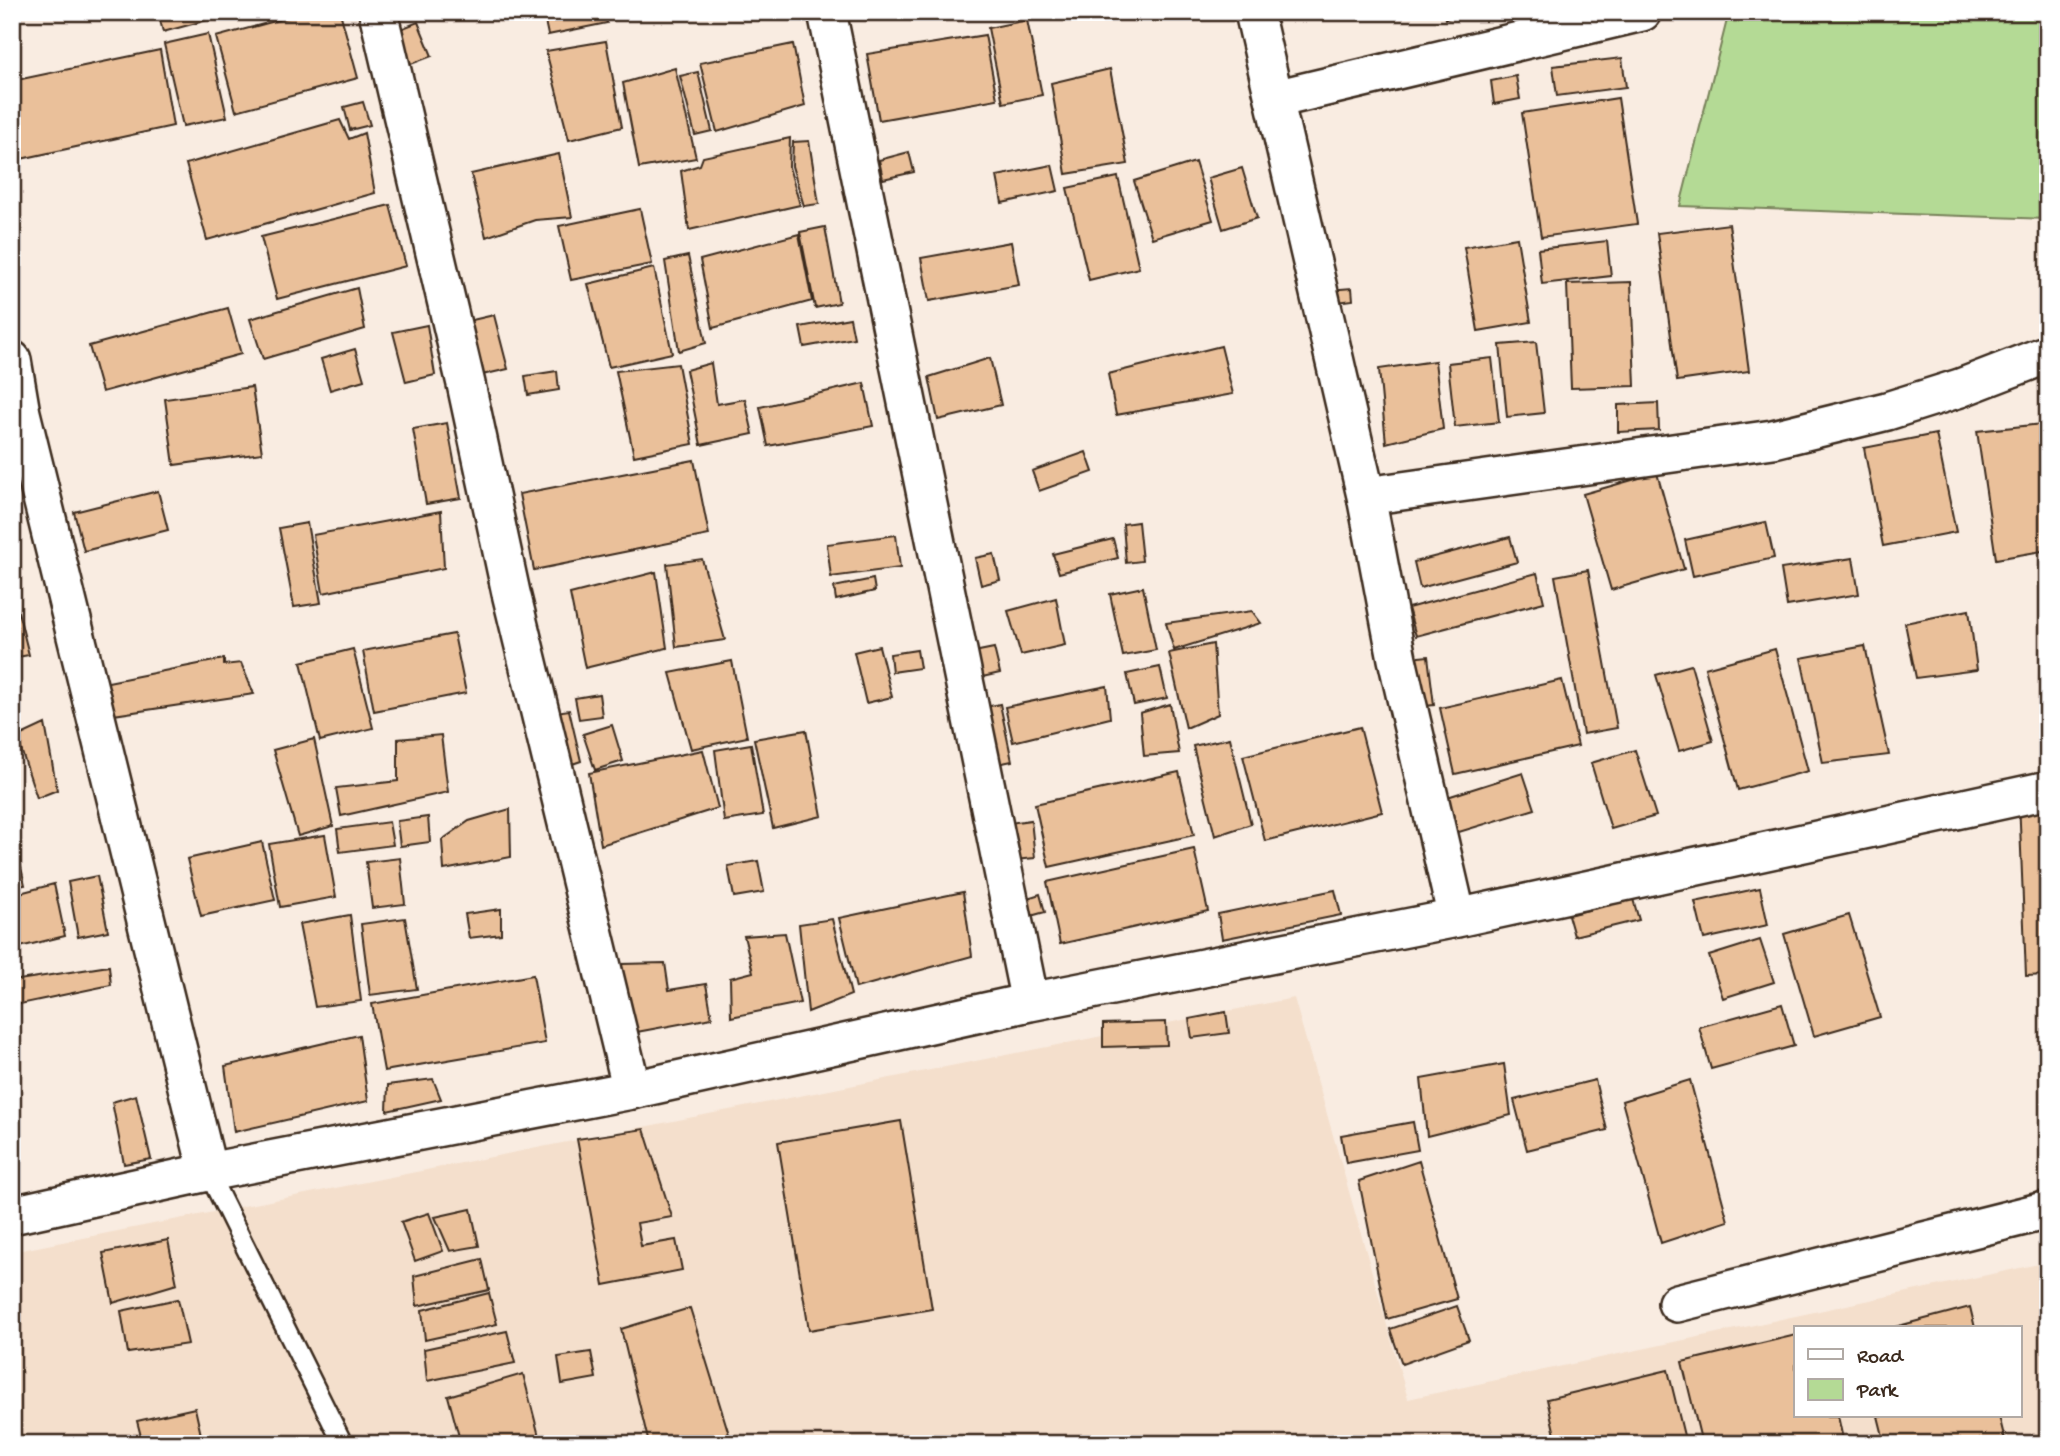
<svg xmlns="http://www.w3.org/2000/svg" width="2060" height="1456" font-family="'Gochi Hand',sans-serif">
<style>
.built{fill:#f4dfcc;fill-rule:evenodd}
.green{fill:#b4da95;stroke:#78825a;stroke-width:2}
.building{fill:#eac09a;stroke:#3b2a1e;stroke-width:2}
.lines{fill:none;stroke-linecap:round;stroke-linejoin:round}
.service-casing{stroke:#3b2a1e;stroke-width:23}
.minor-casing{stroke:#3b2a1e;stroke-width:42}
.service{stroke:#fff;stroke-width:18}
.minor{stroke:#fff;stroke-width:37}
</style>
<rect width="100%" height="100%" fill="#f9ece1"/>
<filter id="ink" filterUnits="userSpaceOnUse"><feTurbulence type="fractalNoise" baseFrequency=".0143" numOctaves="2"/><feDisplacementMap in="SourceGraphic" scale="14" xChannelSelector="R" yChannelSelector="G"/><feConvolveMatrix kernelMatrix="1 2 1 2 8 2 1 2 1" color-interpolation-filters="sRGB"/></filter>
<g filter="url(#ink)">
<path class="built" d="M1294 998 1408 1399 2048 1262V1444H12V1252ZM1796 1328H2020V1416H1796Z"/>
<path class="green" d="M1729 12H2048V219L1680 206Z"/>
<path class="building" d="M158 12H237L163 32Z
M308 12H340L358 78 236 111 216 37Z
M444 12H464L465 14 445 19Z
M543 12H605L607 23 548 35Z
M1444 12H1469L1470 13 1445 19Z
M1027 20 1042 95 1003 103 988 28Z
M418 22 432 56 411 64 398 30Z
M208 34 227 117 183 126 164 44Z
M985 35 997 99 879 120 867 54Z
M606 41 622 127 569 140 546 51Z
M793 44 805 106 717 132 700 63Z
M160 50 173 126 16 160 12 147V81Z
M1622 58 1626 87 1557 96 1553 66Z
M675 68 696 158 639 168 623 83Z
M1110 69 1128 164 1066 174 1051 83Z
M698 72 712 131 695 135 680 76Z
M1516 76 1520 99 1494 104 1491 81Z
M1618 98 1637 224 1541 237 1522 113Z
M363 102 370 125 350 130 344 107Z
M340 120 349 139 364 133 375 193 207 240 186 164Z
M790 138 789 167 800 205 689 230 681 171 700 165 703 157Z
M809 141 819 204 804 206 792 166 793 142Z
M909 152 914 172 883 179 879 160Z
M559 154 572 217 535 220 486 237 471 174Z
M1195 162 1213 220 1152 238 1134 181Z
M1052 165 1058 191 1002 203 997 176Z
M1242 168 1257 218 1223 229 1208 178Z
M1118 177 1139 268 1089 280 1067 188Z
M390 205 406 266 277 299 261 237Z
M640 209 652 264 571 280 559 226Z
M1729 224 1749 371 1677 381 1657 233Z
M825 227 839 303 815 308 800 232Z
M799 234 812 301 713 328 700 260Z
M1517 238 1531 322 1478 331 1464 247Z
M1607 241 1611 276 1542 284 1538 249Z
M1011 242 1019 285 929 301 921 258Z
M688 256 706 343 679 351 665 261Z
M654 268 672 353 609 367 588 284Z
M1631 282 1635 386 1571 388 1567 284Z
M357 288 365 329 263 359 250 319Z
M1352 288 1353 300 1329 303V290Z
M228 308 241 354 102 392 89 346Z
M494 315 508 369 482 375 468 321Z
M850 318 854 338 804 347 800 327Z
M427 325 435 375 406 382 393 332Z
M1536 342 1544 413 1507 417 1500 345Z
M1221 346 1233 394 1116 415 1108 374Z
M355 349 364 380 330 390 321 359Z
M990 358 1001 405 938 420 929 377Z
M1492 358 1499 422 1455 427 1448 363Z
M1435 361 1443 429 1386 443 1379 369Z
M711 363 717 404 745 399 753 434 701 445 686 370Z
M678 364 693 444 634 456 616 371Z
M557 371 559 390 528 395 525 376Z
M864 383 873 426 768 446 760 407Z
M252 387 262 453 174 465 165 399Z
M1658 403 1659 430 1618 432V405Z
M447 423 461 498 426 504 413 429Z
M2042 424 2048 465V550L1996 559 1977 431Z
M1936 434 1956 532 1883 546 1864 448Z
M1086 452 1093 472 1039 491 1032 471Z
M694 460 709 535 534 570 519 494Z
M1657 473 1684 569 1611 590 1583 494Z
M158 491 168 530 84 551 74 512Z
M441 511 444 568 323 593 313 535Z
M1138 522 1142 561 1126 563 1123 524Z
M1766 522 1774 558 1693 576 1685 540Z
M307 523 321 603 294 607 279 528Z
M896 535 900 568 831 577 827 544Z
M1510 537 1517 562 1420 588 1414 562Z
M1113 539 1118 558 1059 573 1053 554Z
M994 554 1000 580 981 585 975 558Z
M1853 558 1859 594 1787 606 1781 569Z
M702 559 725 640 676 647 667 564Z
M1588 570 1617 728 1583 734 1555 576Z
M656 572 667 648 585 668 570 594Z
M1537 573 1544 602 1416 636 1408 608Z
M873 579 875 591 836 600 834 587Z
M12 587 29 655 12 658Z
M1143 587 1156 650 1123 656 1110 594Z
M1056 598 1065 645 1021 655 1008 611Z
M1969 610 1977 670 1916 678 1905 623Z
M1252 611 1261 623 1174 650 1166 623Z
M454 634 466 693 374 711 363 651Z
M1213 644 1218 714 1186 728 1169 653Z
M879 646 892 697 866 703 854 652Z
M1865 646 1889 755 1823 763 1801 658Z
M994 648 1000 673 969 680 964 654Z
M353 649 373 728 320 741 301 662Z
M1775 649 1808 771 1738 790 1705 668Z
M917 650 920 668 892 672 890 654Z
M1428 656 1434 705 1416 707 1410 658Z
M224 659V665L241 663 254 694 100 717 93 685Z
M732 661 747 737 691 749 670 673Z
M1691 665 1713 741 1679 751 1656 675Z
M1160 667 1167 698 1134 705 1127 674Z
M1562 680 1578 746 1455 774 1440 708Z
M1107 686 1110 718 1013 742 1005 707Z
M599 694 602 716 579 719 575 698Z
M1000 704 1012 761 993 765 981 708Z
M1170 704 1179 753 1144 756 1140 713Z
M569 710 581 761 555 770 542 714Z
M45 724 57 790 37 798 17 737Z
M612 725 623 761 595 770 583 734Z
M1360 727 1382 812 1265 841 1243 756Z
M806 730 822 816 773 828 754 739Z
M441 735 448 792 341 816 336 788 398 781V739Z
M1230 738 1251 824 1215 836 1193 746Z
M314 739 333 826 298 836 273 750Z
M751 744 763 815 724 821 715 750Z
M703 750 718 808 601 845 589 773Z
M1635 750 1656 816 1611 829 1591 763Z
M1179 772 1194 835 1049 867 1035 804Z
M1523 773 1535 809 1449 835 1438 800Z
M2048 798V975L2026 976 2019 799Z
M510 809 511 857 444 870 442 840 469 821Z
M428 817 430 842 400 846 397 821Z
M1031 820 1035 858 1014 860 1009 823Z
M389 822 393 845 340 852 337 829Z
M12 827 25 885 12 887Z
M325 835 336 897 280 907 269 844Z
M262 842 275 900 201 916 187 859Z
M1194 849 1208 911 1060 944 1047 882Z
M400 858 405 904 372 908 366 862Z
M758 861 764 892 734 897 728 866Z
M97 876 108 931 78 937 68 882Z
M54 884 65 936 12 949V895Z
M1760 888 1768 925 1704 939 1695 902Z
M1335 890 1341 915 1222 939 1218 914Z
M963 892 972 956 856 988 839 918Z
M1040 894 1045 912 1020 919 1015 902Z
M1633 899 1639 920 1574 936 1568 915Z
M501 909V934L469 938 465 914Z
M350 915 361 1001 315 1007 299 924Z
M1849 915 1880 1017 1814 1036 1784 934Z
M405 918 417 989 370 995 361 924Z
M832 919 851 995 808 1012 799 924Z
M785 933 800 1003 731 1017 730 978 753 972 744 936Z
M1760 940 1774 982 1723 998 1709 956Z
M665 963 669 990 706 984 712 1018 626 1034 621 964Z
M109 966 111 985 15 1005 12 981Z
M533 975 545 1043 384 1071 372 1004Z
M1782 1004 1794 1046 1711 1069 1699 1027Z
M1226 1012 1229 1033 1192 1038 1189 1019Z
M1166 1022 1167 1045 1103 1047V1024Z
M359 1035 368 1101 234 1132 225 1066Z
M1504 1064 1511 1115 1427 1136 1421 1079Z
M433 1079 441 1099 387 1111 388 1085Z
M1595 1080 1607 1130 1527 1150 1514 1100Z
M1690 1080 1728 1221 1661 1243 1622 1101Z
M136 1095 151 1159 124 1164 112 1102Z
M901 1121 932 1309 809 1330 778 1142Z
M1413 1122 1418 1150 1346 1163 1341 1135Z
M644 1129 672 1217 637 1223 641 1246 676 1240 682 1270 604 1285 577 1139Z
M1419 1161 1457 1299 1387 1319 1359 1181Z
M471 1209 479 1246 450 1251 435 1217Z
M429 1213 443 1251 415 1261 401 1222Z
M168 1240 177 1284 113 1303 103 1253Z
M482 1259 489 1290 417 1306 414 1276Z
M489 1293 497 1324 425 1340 422 1310Z
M178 1299 188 1344 128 1353 121 1311Z
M1457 1306 1469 1340 1402 1364 1390 1329Z
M1970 1307 1975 1328H1891Z
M690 1308 732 1444H649L621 1329Z
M507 1331 515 1363 427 1381 424 1349Z
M1796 1335V1416H1838L1844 1444H1702L1682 1362Z
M591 1352 596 1378 562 1384 558 1357Z
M1668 1370 1686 1444H1557L1547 1399Z
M523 1374 541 1444H461L448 1396Z
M195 1408 203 1444H143L137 1421Z
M1878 1416H1999L2006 1444H1885Z"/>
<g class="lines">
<g class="service-casing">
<path id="service" d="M208 1172 343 1444"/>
</g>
<g class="minor-casing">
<path id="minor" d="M378 12 466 384 511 593 632 1090
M827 12 1030 1002
M1254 12 1366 496 1397 659 1457 918
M1275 99 1642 12
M12 360 21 413 208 1172
M1366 496 1773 439 1887 411 1960 388 2048 354
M12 1215 208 1172 632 1090 1030 1002 1457 918 2048 790
M1677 1303 2048 1210"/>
</g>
<use href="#service" class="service"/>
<use href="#minor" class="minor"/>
</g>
</g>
<rect width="2060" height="1456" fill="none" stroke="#fff" stroke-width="42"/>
<rect x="21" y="21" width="2018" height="1414" fill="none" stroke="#3b2a1e" stroke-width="2.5" filter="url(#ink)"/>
<rect x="1794" y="1326" width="228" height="91" fill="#ffffff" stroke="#b1aaa5" stroke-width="2"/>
<rect x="1808" y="1349" width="35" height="10" fill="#ffffff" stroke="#b1aaa5" stroke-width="2"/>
<text x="1857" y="1362" font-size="21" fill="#3b2a1e">Road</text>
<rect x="1808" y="1379" width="35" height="21" fill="#b4da95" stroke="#b1aaa5" stroke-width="2"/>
<text x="1857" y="1396" font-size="21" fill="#3b2a1e">Park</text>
</svg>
